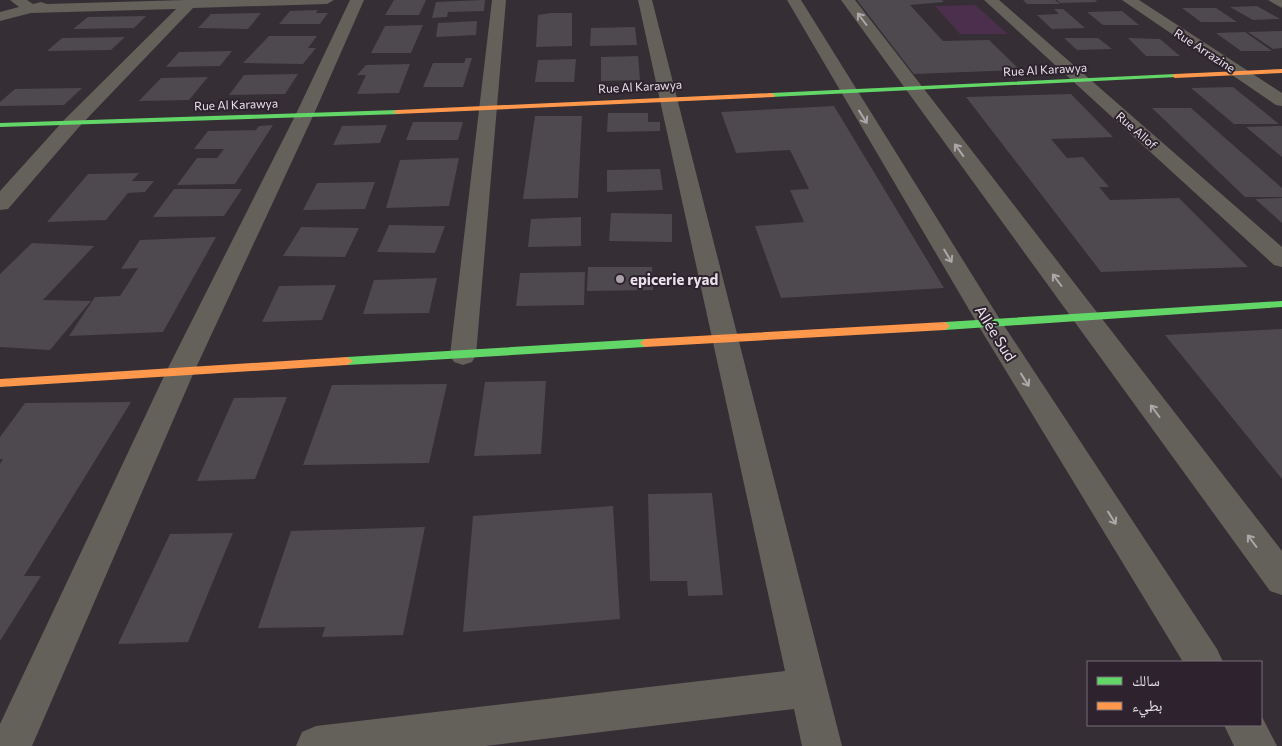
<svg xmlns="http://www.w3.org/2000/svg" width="1282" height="746" font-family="Commissioner,'Noto Naskh Arabic',sans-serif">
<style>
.green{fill:#4b2f4d}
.building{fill:#4e494e}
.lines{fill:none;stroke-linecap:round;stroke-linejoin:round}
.street{fill:#63615a;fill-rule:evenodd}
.fast{fill:#63d668;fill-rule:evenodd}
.slow{fill:#ff974d;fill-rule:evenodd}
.oneway{stroke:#ada7a9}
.poi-dot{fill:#aaa2aa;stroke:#2d222e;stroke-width:2}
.labels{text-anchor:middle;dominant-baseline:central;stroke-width:4;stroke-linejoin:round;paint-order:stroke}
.far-street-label{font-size:12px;fill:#e9e1e9;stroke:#2d222e}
.poi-label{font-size:15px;font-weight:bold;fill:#e9e1e9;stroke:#2d222e;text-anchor:start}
.street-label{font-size:15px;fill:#e9e1e9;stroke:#2d222e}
</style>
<rect width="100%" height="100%" fill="#352e35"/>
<path class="green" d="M975 5 1008 34H960L935 6Z"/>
<path class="building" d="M394 0H426L419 15H385Z
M483 0H485L484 11 448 12 447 17 432 18 436 2Z
M857 0H942L944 2 910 5 943 41 989 40 1020 70 914 74Z
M1023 0H1055L1060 4H1027Z
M1057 0H1095L1098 2 1060 3Z
M1257 6 1280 19 1253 20 1230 7Z
M1182 8H1216L1237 22H1201Z
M1054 9H1063L1085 28 1052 29 1037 15 1059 14Z
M318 10 316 13H328L320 24H279L290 11Z
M1122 11 1139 25H1103L1087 12Z
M261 13 248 29 198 28 211 14Z
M551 13H572V46L536 47 538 15Z
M146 16 134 28 73 29 88 17Z
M477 21 476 35 436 37 438 23Z
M423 25 411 53H371L385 26Z
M635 27 637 45 590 46 591 28Z
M1282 31V48L1273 49 1248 32Z
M1245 32 1272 51H1241L1216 33Z
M269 36H317L308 48H316L303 64 243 63Z
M125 37 111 50 47 51 62 38Z
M1064 38H1098L1112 49 1077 50Z
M1128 38 1160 39 1180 56H1146Z
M232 51 220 66 166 67 179 52Z
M638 56 640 80 601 81V57Z
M466 58H472L463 87H423L433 63H464Z
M576 59 574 82H535L538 60Z
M410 64 399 93 357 94 366 75H357L366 65Z
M298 74 285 94 229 95 244 75Z
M208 77 189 100 139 101 161 78Z
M1233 87 1279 124H1234L1191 88Z
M82 88 64 105 0 106V102L15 89Z
M1071 94 1113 137 1051 139 1067 158 1083 157 1109 187H1099L1110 200 1179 198 1248 267 1101 272 966 97Z
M834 106 944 288 781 298 755 226 804 222 790 190 809 189 790 150 736 153 721 112Z
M1152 108H1191L1282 188V197H1245Z
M608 113H648V122H660V131L607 132Z
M535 116H582L578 198 523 199Z
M413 122H463L458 140H406Z
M273 125 235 184 177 185 197 158H217L224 149H194L208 131 256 130 259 126Z
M387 125 380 143 333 145 342 126Z
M1282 126V157L1246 127Z
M459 158 449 206 386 208 400 160Z
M660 169 663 190 607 192V170Z
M139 173 132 181H154L145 192 128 193 106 220 47 222 88 174Z
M375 182 365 209 303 210 317 183Z
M174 189H242L224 216 153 217Z
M1282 198V223L1255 199Z
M611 213 672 214V242L609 241Z
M581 217V246L528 247 531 219Z
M389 225 445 226 435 253 377 252Z
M301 227 359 228 345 257 283 256Z
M216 237 163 332 69 336 95 297 120 296 138 268 121 269 140 240Z
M32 243 94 246 43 300 91 301 50 350 0 347V274Z
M588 267H652L653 290 587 291Z
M585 272 584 305 516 306 520 273Z
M437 278 429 313 363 314 374 280Z
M336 285 322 320 262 322 279 286Z
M1282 329V479L1165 335Z
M546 381 541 454 474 456 485 382Z
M447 384 429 463 303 465 332 385Z
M287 397 255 479 197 481 234 398Z
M131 402 24 576H41L0 641V464L3 459H0V437L25 403Z
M712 493 723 595 688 596 687 581H650L648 494Z
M613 506 620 619 463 632 473 516Z
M425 527 403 635 322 637 325 627 258 628 291 531Z
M233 533 188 642 118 644 170 534Z"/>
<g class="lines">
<path class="street" d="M10 0H27L33 4 41 2 47 4 185 0H334L327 4 193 8 79 127 8 209 0 210V191L65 119 176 9 31 13 0 21V12L19 7Z
M350 0H364L313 116 194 372 32 746H0V724L166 372 295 116Z
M492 0H506L476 355 472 362 463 365 454 362 450 355Z
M638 0H652L842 746H802L794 709 486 746H296L302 732 316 726 785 671Z
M787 0H801L999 318 1217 649 1223 662H1183L981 330Z
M841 0H855L1282 551V595L1270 591Z
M984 0H999L1282 247V267L1274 265Z
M1122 0H1139L1282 93V106L1276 105Z
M1268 0H1282V8Z
M1261 715 1277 746H1234L1224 725H1261Z"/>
<path class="fast" d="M1175 74 1177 75V77L771 97 767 95 771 93Z
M397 110H400V114L0 127V123Z
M1282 301V307L945 330 940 326 945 322Z
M645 339 650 343 645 347 347 365 341 361 347 357Z"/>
<path class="slow" d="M1282 69V73L1175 78 1172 76 1175 74Z
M771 93 775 95 774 97 397 114 393 112 397 110Z
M945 322 950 326 945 330 645 347 640 343 645 339Z
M347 357 353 361 347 365 0 387V379Z"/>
</g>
<defs><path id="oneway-shaft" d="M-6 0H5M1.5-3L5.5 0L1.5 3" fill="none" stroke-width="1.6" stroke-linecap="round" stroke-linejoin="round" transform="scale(1.25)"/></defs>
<g class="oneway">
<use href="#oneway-shaft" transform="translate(862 19) rotate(-127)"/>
<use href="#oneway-shaft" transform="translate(863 117) rotate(58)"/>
<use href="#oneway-shaft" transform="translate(959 150) rotate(-126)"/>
<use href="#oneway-shaft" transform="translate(948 256) rotate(59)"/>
<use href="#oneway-shaft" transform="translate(1057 280) rotate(-127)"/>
<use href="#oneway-shaft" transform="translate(1025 380) rotate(58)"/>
<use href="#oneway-shaft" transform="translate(1155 411) rotate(-127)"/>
<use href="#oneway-shaft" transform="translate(1112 518) rotate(58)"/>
<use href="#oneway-shaft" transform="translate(1252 541) rotate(-127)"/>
</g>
<circle class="poi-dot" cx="620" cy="279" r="5"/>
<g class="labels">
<g class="far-street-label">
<text transform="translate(1205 50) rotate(33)">Rue Arrazine</text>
<text transform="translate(1045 69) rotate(-3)">Rue Al Karawya</text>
<text transform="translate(640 86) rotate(-3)">Rue Al Karawya</text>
<text transform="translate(236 104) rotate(-2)">Rue Al Karawya</text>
<text transform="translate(1137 130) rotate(41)">Rue Allof</text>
</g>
<g class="poi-label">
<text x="630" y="279">epicerie ryad</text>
</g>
<g class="street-label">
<text transform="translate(996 333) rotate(58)">Allée Sud</text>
</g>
</g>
<rect x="1087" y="661" width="175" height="65" fill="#2d222e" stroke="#786e79"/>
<rect x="1097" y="677" width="25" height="8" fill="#63d668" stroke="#786e79"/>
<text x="1132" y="686" font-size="15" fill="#e9e1e9">سالك</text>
<rect x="1097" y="702" width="25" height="8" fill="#ff974d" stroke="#786e79"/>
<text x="1132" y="711" font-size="15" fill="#e9e1e9">بطيء</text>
</svg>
